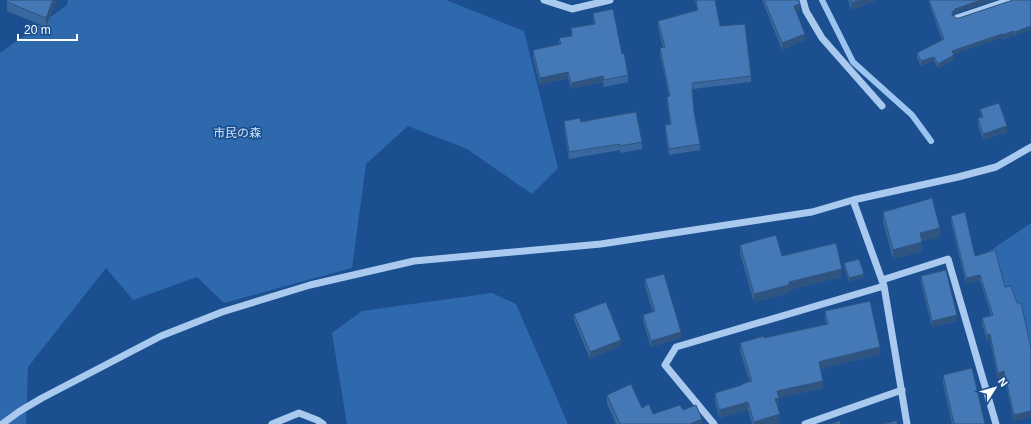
<svg xmlns="http://www.w3.org/2000/svg" width="1031" height="424" font-family="Helvetica,'Noto Sans JP',sans-serif">
<style>
.green{fill:#2e69ad}
.lines{fill:none;stroke-linecap:round;stroke-linejoin:round}
.stream{stroke:#9cc4f0;stroke-width:6}
.minor{stroke:#a9c9ee;stroke-width:7}
.wall{fill:#3a679d}
.shaded-wall{fill:#305480}
.building{fill:#4478b7;stroke:#305480}
.labels{text-anchor:middle;dominant-baseline:central;stroke-width:3.5;stroke-linejoin:round;paint-order:stroke}
.park-label{font-size:12px;fill:#cfe3fa;stroke:#1b4f8f}
</style>
<rect width="100%" height="100%" fill="#1b4f8f"/>
<path class="green" d="M68 0H446L524 31 558 168 532 194 467 149 408 126 366 164 352 268 224 303 197 277 133 300 106 268 28 367 26 424H0V53L67 5Z
M1031 223V357L984 255Z
M492 293 516 304 568 424H347L332 333 362 311Z"/>
<g class="lines">
<path class="stream" d="M822 0 853 62 912 115 931 141"/>
<path class="minor" d="M544 0 572 9 610 0
M803 0 806 11 822 38 882 106
M957 18 1011 0
M853 200 884 286 907 424
M882 280 948 259 996 424
M2 424 20 411 42 398 161 336 222 312 310 285 414 261 601 244 812 212 853 200 958 177 996 167 1031 147
M272 424 299 413 317 420 323 424
M714 424 665 365 676 347 884 286
M805 424 902 390"/>
</g>
<path class="wall" d="M7 0H57L46 27 7 11Z
M695 0H715L720 26 751 76V82L693 89V94H692L694 112 700 144V150L669 155 665 132V125L670 124 667 103V97L669 96 660 55V48H663L658 27V21L697 11Z
M762 0H798L800 10 796 12 805 40 782 50Z
M848 0H875V1L851 10Z
M929 0H995L955 13 953 16 956 18H959L1031 0 1015 36 1014 35 1002 40V38L954 54V60L938 68 934 61 921 66 917 58V53L942 40 929 3Z
M593 13 622 54 628 75V82L604 87 603 82 571 89 568 78 540 85 533 57V50L559 44V38L571 36V28L594 24 593 19Z
M980 109 1007 132 983 140 978 125V118L981 117Z
M607 117 642 142V149L620 153V150L569 159 564 127V121L581 122Z
M883 212 940 237 922 241V251L893 259 883 221Z
M951 216 975 256 1005 287 1031 348V417L1014 421 1004 377 998 379 990 340 987 341 982 324V318L991 315 980 280 966 284 951 222Z
M740 245 782 256 842 277 789 290V293L754 302 740 253Z
M844 263 864 277 849 282 844 266Z
M921 276 957 321 932 327 921 283Z
M645 279 681 338 651 347 643 321V315L653 312 645 286Z
M825 311 880 355 826 367V368L820 369 823 388 779 398V405L777 406 780 422 772 424H752L748 410 719 418 715 401V393L742 385V384L750 382 740 351V343L826 324 825 318Z
M574 314 621 346 590 359 574 320Z
M943 375 985 424H952L943 383Z
M607 395 642 408 653 414 683 410 702 424H616L607 403Z"/>
<path class="shaded-wall" d="M53 0H57L46 27V18Z
M860 0H875V1L851 10V3Z
M981 0H995L955 13 952 17V12L955 9Z
M800 4V10L794 13V6Z
M1031 26V30L1015 36V32Z
M1014 31V35L1002 40V35Z
M805 34V40L782 50V43Z
M1002 34V38L952 55V51Z
M954 55V60L938 68V64Z
M934 57V61L921 66V61Z
M568 72V78L540 85V78Z
M603 76V82L571 89V83Z
M1007 126V132L983 140V134Z
M940 228V237L920 242V233Z
M922 242V251L893 259V250Z
M842 269V277L789 290V293L754 302V294L789 282Z
M864 274V277L849 282V278Z
M980 275V280L966 284V278Z
M957 315V321L932 327V321Z
M681 332V338L651 347V341Z
M990 334V340L987 341V335Z
M621 340V346L590 359V352Z
M880 347V355L826 367V368L819 370V362L826 360Z
M1004 371V377L998 379V373Z
M823 381V388L779 398V405L775 407V399L777 391Z
M748 402V410L719 418V410Z
M1031 411V417L1014 421V415Z
M780 414V422L772 424H754V422Z
M702 419V424H690Z"/>
<path class="building" d="M7 0H53L46 18 7 2Z
M696 0H715L720 26 745 24 751 76 692 83 693 87 692 88 694 112 700 144 669 149 665 125 671 124 667 97 670 96 660 48 665 47 658 21 698 10Z
M764 0H798L800 4 794 6 805 34 782 43Z
M850 0H860L851 3Z
M929 0H981L955 9 952 12V15L956 18H959L1013 0H1031V26L1015 32 1014 31 1002 35V34L952 51 954 55 938 64 934 57 921 61 917 53 944 39Z
M613 9 622 54 624 53 628 75 604 80 603 76 571 83 568 72 540 78 533 50 561 44 559 38 572 36 571 28 595 24 593 13Z
M999 103 1007 126 983 134 978 118 983 117 980 109Z
M636 112 642 142 620 146V144L569 152 564 121 580 118 581 122 607 117Z
M932 198 940 228 920 233 922 242 893 250 883 212Z
M965 212 975 256 995 250 1005 287 1011 286 1017 303H1021L1031 348V411L1014 415 1004 371 998 373 990 334 987 335 982 318 993 315 980 275 966 278 951 216Z
M776 235 782 256 836 243 842 269 789 282V285L754 294 740 245Z
M859 259 864 274 849 278 844 263Z
M946 270 957 315 932 321 921 276Z
M664 274 681 332 651 341 643 315 655 311 645 279Z
M870 301 880 347 826 360 819 362 823 381 777 391 779 398 775 399 780 414 754 422 748 402 719 410 715 393 742 385V384L752 381 740 343 764 336V338L828 324 825 311Z
M606 302 621 340 590 352 574 314Z
M972 368 985 424H954L943 375Z
M631 384 642 408 649 404 653 414 680 405 683 410 696 405 702 419 690 424H620L607 395Z
M840 421 841 424H829Z
M897 421V424H881Z"/>
<g class="labels">
<g class="park-label">
<text x="237" y="133">市民の森</text>
</g>
</g>
<g transform="translate(995 388) rotate(53)" stroke="#1b4f8f" stroke-width="3" paint-order="stroke">
<path d="M0-3L7 15L0 10L-7 15Z" fill="#ffffff"/>
<text y="-6" font-size="11" font-weight="bold" text-anchor="middle" fill="#ffffff">N</text>
</g>
<path d="M18 34v6h59v-6" fill="none" stroke="#ffffff" stroke-width="2"/>
<text x="24" y="34" font-size="12" fill="#ffffff" stroke="#1b4f8f" stroke-width="3" paint-order="stroke">20 m</text>
</svg>
